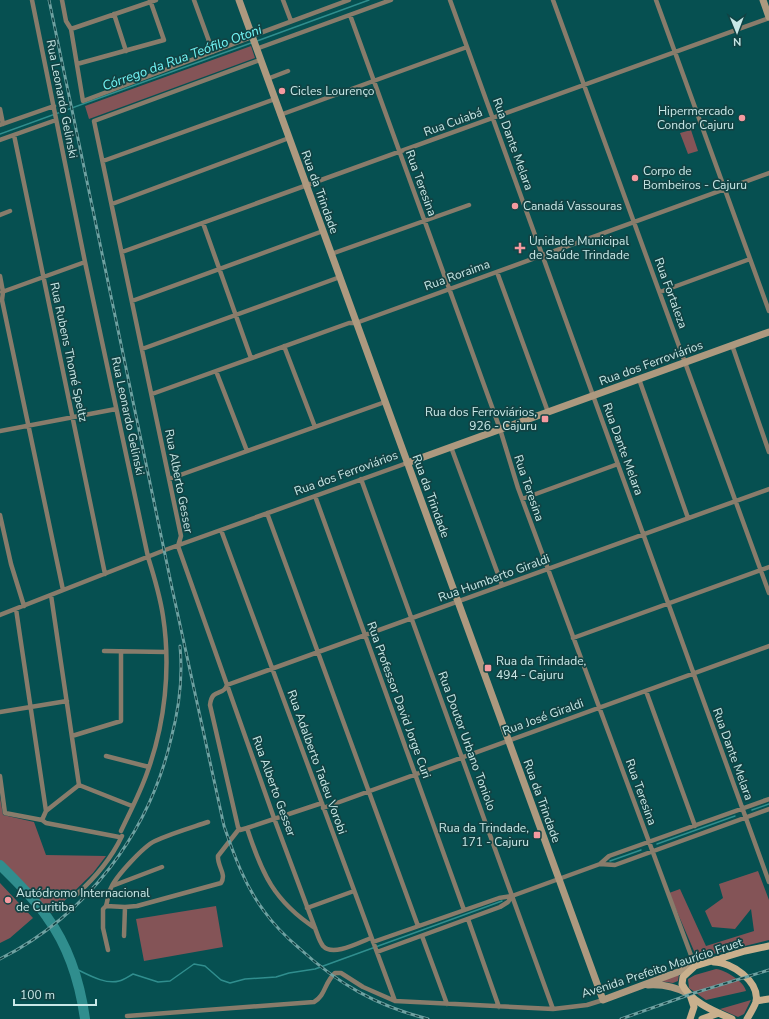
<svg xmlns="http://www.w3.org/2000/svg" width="769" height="1019" font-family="'Nunito Sans',sans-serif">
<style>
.green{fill:#845457}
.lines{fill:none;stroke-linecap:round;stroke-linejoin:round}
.stream{stroke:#308e8e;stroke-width:1.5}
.river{stroke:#308e8e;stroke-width:10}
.street{stroke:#887c6b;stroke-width:4.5}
.secondary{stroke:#ad997f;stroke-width:7}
.primary{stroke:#c9b08d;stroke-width:7}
.rail-casing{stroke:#6ea1a1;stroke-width:3}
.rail{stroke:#114344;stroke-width:1.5;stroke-dasharray:4.5;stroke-linecap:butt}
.poi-dot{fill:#f49aa0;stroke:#114344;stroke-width:1.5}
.labels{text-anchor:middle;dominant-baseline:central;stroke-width:3.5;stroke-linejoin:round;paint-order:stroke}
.poi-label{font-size:12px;fill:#c9e8e7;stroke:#114344;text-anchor:start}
.street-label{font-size:12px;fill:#c9e8e7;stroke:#114344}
.water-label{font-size:13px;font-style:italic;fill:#73f6f6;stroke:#114344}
</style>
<rect width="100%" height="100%" fill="#065051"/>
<path class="green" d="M251 46 255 58 89 119 85 106Z
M691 130 698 151 688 154 680 133Z
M0 797 3 815 34 822 46 855 106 856 93 873 52 913 0 860Z
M758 871 769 900V940L697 958 669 893 680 889 706 946 754 931 751 909 735 929 712 927 705 911 723 898 719 884Z
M0 883 33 918 10 938 0 943Z
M216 906 223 947 144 961 136 919Z
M716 969C725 970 744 981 746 991L706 1000 689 988 688 979 695 975Z
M679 974 678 981 673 983 659 981Z
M751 1000 744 1014 738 1017 720 1009Z"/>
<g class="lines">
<path class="stream" d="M257 41 369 0
M0 134 251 43
M752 810 769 804
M657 844 735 816
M610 861 641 850
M74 968C87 974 105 985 119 981 124 980 129 976 133 974L158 982 170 981 194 964 205 966 221 980 230 983 245 979 276 977 289 973 315 969 502 901"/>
<path class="river" d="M0 865C16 881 34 898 47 917 69 947 80 983 85 1019"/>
<path class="street" d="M32 0 85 262 148 557C154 576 160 596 163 616 171 668 165 724 147 773 140 793 130 812 121 831
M62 0 66 21 71 29 83 101 252 37
M194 0 213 52
M283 0 291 21
M450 0 769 882
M553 0 769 593
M656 0 769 311
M114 14 126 51
M350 15 500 429 518 488 695 966
M71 29 156 0
M252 36 349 0
M256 49 391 0
M260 60 94 121 181 536 178 546 274 818 315 928C317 933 319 941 323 946 333 957 360 942 371 938
M77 64 164 40 150 0
M267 79 288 71
M0 109 3 124
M280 115 467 47
M0 125 54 106
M14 135 105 574
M0 140 56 120
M103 161 275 99
M112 204 289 138
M0 215 10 211
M203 223 251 358
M122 252 769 18
M331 254 469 205
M497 272 548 412
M0 276 3 292 2 300 63 590
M2 292 85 262
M660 292 750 259
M132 301 323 231
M732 345 769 452
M284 346 315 427
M142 349 340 277
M216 371 247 451
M639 379 688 518
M152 394 349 323H356L769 173
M0 431 116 409
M451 447 502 585
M169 479 385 402
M361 479 553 1009
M315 496 464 910
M522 499 618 464
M267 513 418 926
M0 515 11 564 24 606
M221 530 395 1001
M51 595 79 785
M16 609 46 811
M0 615 165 550 407 463
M573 638 769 567
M104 651 166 652
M646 691 695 826
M0 712 67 701
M72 736 121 721V652
M106 756 149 767
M0 776 5 813 42 820 46 823 119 837
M323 808 769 646
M42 820 46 811 79 785 132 806
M247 828 322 803
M600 864 615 865 769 809
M112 886 162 867
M76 895C95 878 111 859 122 836
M106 906C108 900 108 893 111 888 116 876 144 846 155 841 172 833 190 828 208 822
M307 908 354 891
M468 919 499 1007
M315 928C274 901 262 874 247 828L240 830 238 827 210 705C212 687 223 697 227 685L769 489
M124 936 125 907
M422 936 447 1004
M373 942 499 898 512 896 600 864 609 856 769 799
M108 950 103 928V909L106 906 125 907 137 906 221 883C227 874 217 866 218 856L239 829
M377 952 500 907 508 902 512 896
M127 1016 314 1002C326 995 324 983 335 973H341L363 987 395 1001 553 1009 587 1005 603 1000"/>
<path class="secondary" d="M239 0 603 1000 694 966
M763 0 769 17
M407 463 769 332
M648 985C663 984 676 987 689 994"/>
<path class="primary" d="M714 962C731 962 760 981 756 1002 754 1007 750 1014 747 1019
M756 1001 769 999
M690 1019 694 1007 690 995
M702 1019 719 1013
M732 1019C716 1012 690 1002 682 984L683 977 695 966 745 951 769 946"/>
<g class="rail-casing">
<path id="rail" d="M49 0 172 588 224 826C234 855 245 886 264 911 274 925 286 937 299 948 338 984 377 1006 428 1019
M0 959C87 915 149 833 171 739 179 709 183 677 180 646
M621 1019 694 993 769 970"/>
</g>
<use href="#rail" class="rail"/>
</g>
<g class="poi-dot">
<circle cx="282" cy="91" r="4"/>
<circle cx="742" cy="118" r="4"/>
<circle cx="635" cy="178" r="4"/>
<circle cx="515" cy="206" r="4"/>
<path d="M518 242h4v4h4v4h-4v4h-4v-4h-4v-4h4z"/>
<rect x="541" y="415" width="8" height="8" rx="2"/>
<rect x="484" y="664" width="8" height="8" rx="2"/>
<rect x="533" y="831" width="8" height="8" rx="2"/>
<circle cx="8" cy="900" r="4"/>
</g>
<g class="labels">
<g class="poi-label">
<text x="290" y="91">Cicles Lourenço</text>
<text x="734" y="111" text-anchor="end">Hipermercado<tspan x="734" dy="14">Condor Cajuru</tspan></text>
<text x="643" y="171">Corpo de<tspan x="643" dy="14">Bombeiros - Cajuru</tspan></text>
<text x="523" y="206">Canadá Vassouras</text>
<text x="529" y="241">Unidade Municipal<tspan x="529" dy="14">de Saúde Trindade</tspan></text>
<text x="537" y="412" text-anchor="end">Rua dos Ferroviários,<tspan x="537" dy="14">926 - Cajuru</tspan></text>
<text x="496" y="661">Rua da Trindade,<tspan x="496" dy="14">494 - Cajuru</tspan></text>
<text x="529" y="828" text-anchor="end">Rua da Trindade,<tspan x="529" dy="14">171 - Cajuru</tspan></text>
<text x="16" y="893">Autódromo Internacional<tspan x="16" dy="14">de Curitiba</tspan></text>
</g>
<g class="street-label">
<text transform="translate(62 99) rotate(79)">Rua Leonardo Gelinski</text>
<text transform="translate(453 122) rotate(-20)">Rua Cuiabá</text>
<text transform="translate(513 144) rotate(70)">Rua Dante Melara</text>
<text transform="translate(421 183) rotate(70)">Rua Teresina</text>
<text transform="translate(320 192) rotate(70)">Rua da Trindade</text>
<text transform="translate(457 275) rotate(-20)">Rua Roraima</text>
<text transform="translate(671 293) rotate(70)">Rua Fortaleza</text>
<text transform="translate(69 352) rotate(78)">Rua Rubens Thomé Speltz</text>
<text transform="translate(651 363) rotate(-20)">Rua dos Ferroviários</text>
<text transform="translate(128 416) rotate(78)">Rua Leonardo Gelinski</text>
<text transform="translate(623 449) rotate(70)">Rua Dante Melara</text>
<text transform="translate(346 473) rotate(-20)">Rua dos Ferroviários</text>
<text transform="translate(179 481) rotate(79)">Rua Alberto Gesser</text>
<text transform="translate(529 488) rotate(71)">Rua Teresina</text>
<text transform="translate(431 496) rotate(70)">Rua da Trindade</text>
<text transform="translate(494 578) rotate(-20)">Rua Humberto Giraldi</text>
<text transform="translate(399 700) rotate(70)">Rua Professor David Jorge Curi</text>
<text transform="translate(543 717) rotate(-20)">Rua José Giraldi</text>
<text transform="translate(467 741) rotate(70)">Rua Doutor Urbano Toniolo</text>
<text transform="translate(733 754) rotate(70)">Rua Dante Melara</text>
<text transform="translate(317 762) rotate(70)">Rua Adalberto Tadeu Vorobi</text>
<text transform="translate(274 786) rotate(70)">Rua Alberto Gesser</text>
<text transform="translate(641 792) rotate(70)">Rua Teresina</text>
<text transform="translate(542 801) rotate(70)">Rua da Trindade</text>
<text transform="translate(662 968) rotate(-18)">Avenida Prefeito Maurício Fruet</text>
</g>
<g class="water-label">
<text transform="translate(182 58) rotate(-20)">Córrego da Rua Teófilo Otoni</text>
</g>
</g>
<g transform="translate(737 32) rotate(179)" stroke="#114344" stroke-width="3" paint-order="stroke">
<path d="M0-3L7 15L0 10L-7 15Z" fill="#c9e8e7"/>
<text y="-6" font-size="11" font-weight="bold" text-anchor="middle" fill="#c9e8e7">N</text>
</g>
<path d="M14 999v6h82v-6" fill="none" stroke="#c9e8e7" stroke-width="2"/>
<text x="20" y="999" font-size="12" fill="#c9e8e7" stroke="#114344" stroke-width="3" paint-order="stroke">100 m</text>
</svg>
